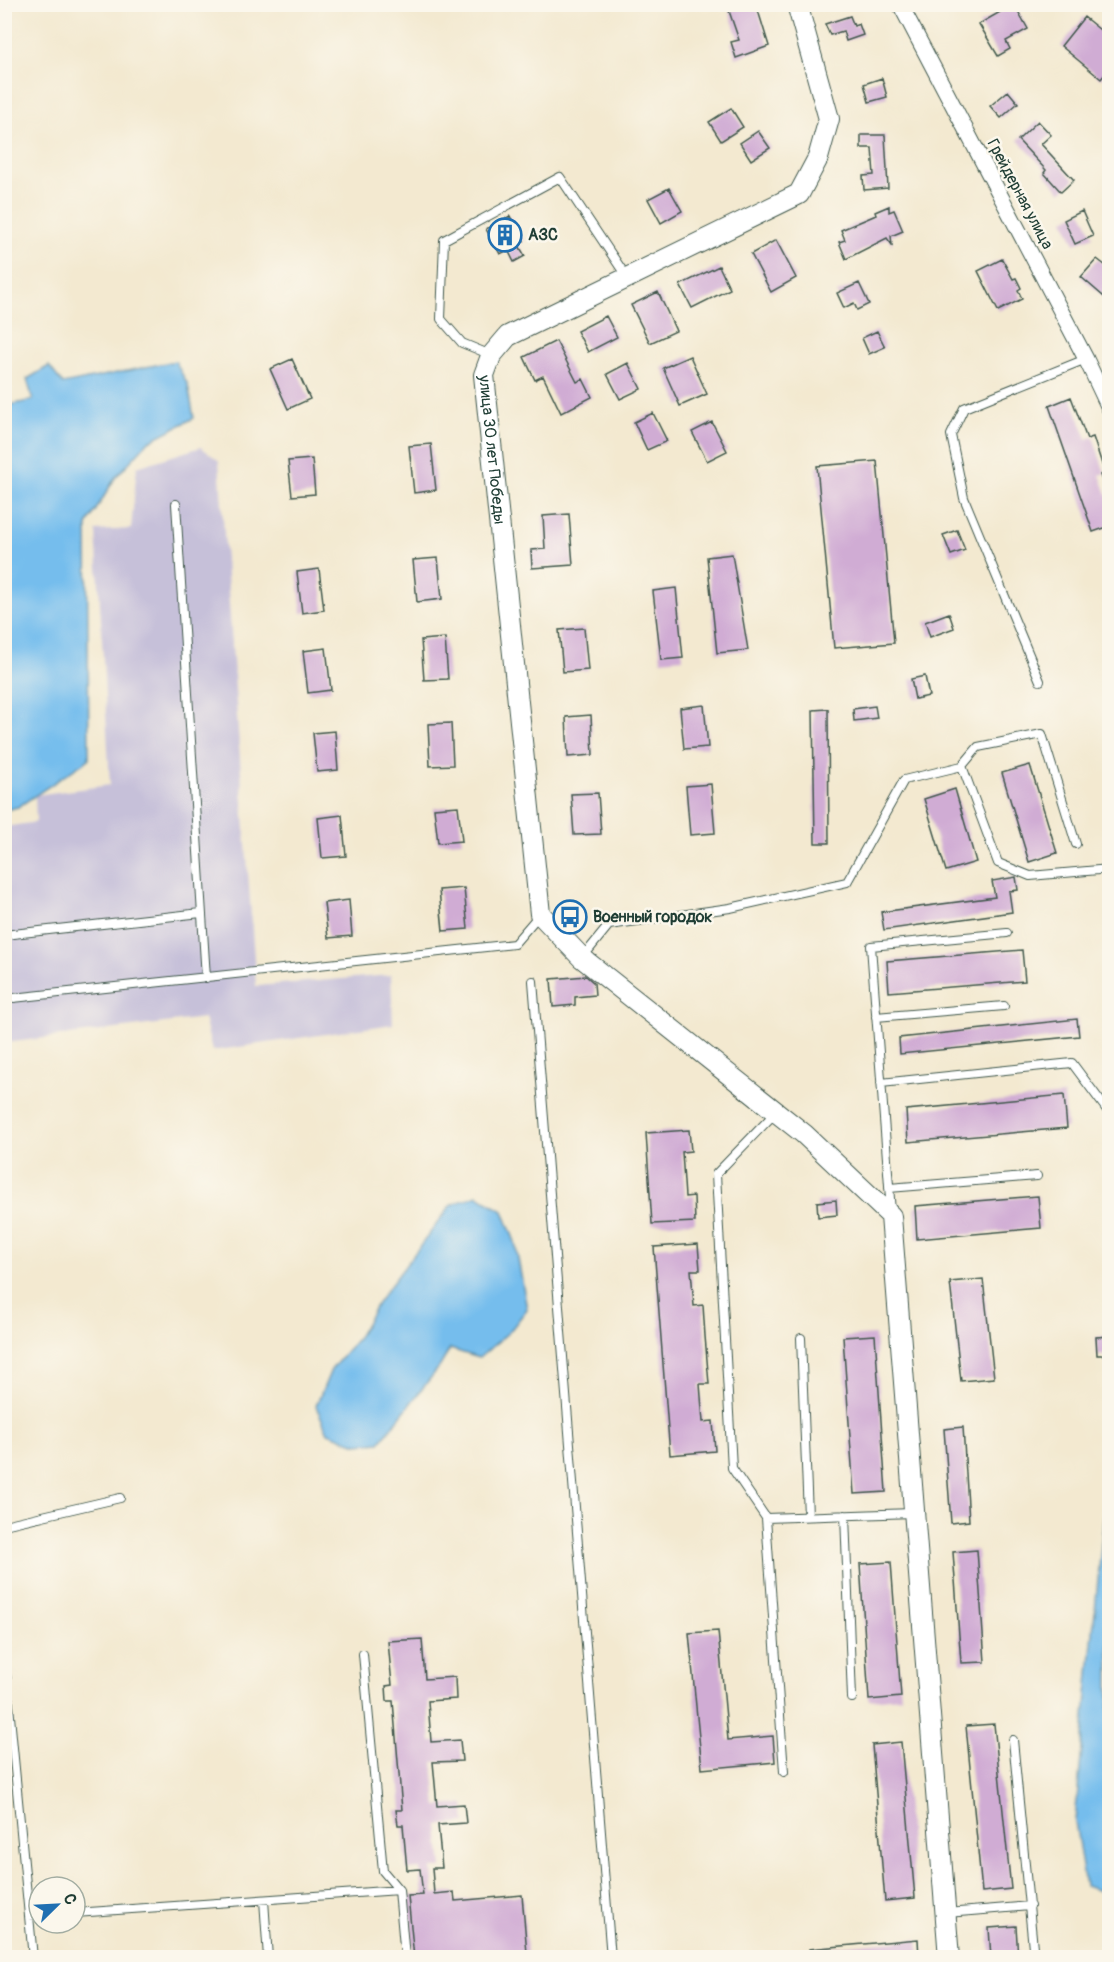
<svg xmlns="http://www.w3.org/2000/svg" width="1114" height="1962" font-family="Pangolin,sans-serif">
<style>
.industrial{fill:#c6c0d9}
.water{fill:#74bded;stroke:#4a7d90;stroke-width:1.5}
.building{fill:#d0acd4}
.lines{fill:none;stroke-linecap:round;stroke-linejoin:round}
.service-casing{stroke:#3f574b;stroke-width:10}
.minor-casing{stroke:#3f574b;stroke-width:17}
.tertiary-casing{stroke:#3f574b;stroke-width:22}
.service{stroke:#fff;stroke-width:8}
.minor{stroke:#fff;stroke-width:15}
.tertiary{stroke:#fff;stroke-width:20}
.labels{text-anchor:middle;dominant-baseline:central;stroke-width:5;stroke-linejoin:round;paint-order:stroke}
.street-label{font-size:16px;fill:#1f3d34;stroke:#fbf7ec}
.poi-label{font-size:16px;font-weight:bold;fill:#1f3d34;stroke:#fbf7ec;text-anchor:start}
</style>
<rect width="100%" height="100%" fill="#fbf7ec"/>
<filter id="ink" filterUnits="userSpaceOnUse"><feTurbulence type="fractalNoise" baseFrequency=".0167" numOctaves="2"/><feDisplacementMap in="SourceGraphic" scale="12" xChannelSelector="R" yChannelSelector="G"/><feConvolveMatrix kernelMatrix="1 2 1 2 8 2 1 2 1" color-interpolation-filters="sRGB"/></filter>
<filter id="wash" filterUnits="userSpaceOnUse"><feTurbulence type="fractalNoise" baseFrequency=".008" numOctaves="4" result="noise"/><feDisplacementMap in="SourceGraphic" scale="24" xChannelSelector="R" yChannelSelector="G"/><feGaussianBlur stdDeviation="1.35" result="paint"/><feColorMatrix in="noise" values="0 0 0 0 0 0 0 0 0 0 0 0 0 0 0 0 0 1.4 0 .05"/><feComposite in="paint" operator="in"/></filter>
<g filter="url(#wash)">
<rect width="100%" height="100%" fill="#f3e9d0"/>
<path class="industrial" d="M201 447 219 461 256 986 391 975 393 1024 212 1051 204 1018 5 1043V827L36 822 35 795 110 785 96 531 131 529 137 467Z"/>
<path class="water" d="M175 361 188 385 194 418 149 441 115 478 87 525 89 759 18 807 5 810V406L33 400 27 379 49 366 63 384Z
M477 1195 503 1211 515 1242 527 1309 510 1331 479 1358 450 1349 440 1366 380 1442 357 1444 328 1433 316 1406 331 1370 357 1339 378 1302 451 1205Z
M1109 1506V1894L1085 1886 1075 1821 1104 1516Z"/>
<g id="blocks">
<path class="building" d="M739 4H756L769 46 736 58 731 42 739 40 729 11 740 8Z
M1014 4 1028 29 1006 41 1010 49 998 56 979 24Z
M850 16 854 26 859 24 863 35 846 41 843 31 830 35 825 24Z
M1084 17 1110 38V68L1101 79 1061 46Z
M882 78 887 97 869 102 864 84Z
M1008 91 1018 103 1001 118 990 106Z
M731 108 743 127 721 141 709 122Z
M1038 121 1051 135 1041 144 1074 180 1061 192 1044 173 1046 170 1018 140Z
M758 131 770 148 751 160 740 143Z
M861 135H885L888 188 864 190 863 176 874 175 872 148H861Z
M669 188 682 211 661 223 648 199Z
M889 206V212L894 210 903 231 891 236 892 245 887 238 846 259 839 242 845 240 841 230 876 215 875 212Z
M1082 211 1093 236 1075 244 1064 220Z
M510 216 524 241 518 244 525 256 514 262 508 250 500 254 486 229Z
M776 240 796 278 771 292 751 254Z
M1002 259 1013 279 1016 278 1021 288 1018 290 1022 299 998 311 978 271Z
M1097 259 1110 269V302L1081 277Z
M719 266 730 289 692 308 680 285Z
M859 283 869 304 857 310 854 303 844 308 837 293Z
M658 292 676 331 650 343 631 305Z
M606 316 617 337 588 352 577 331Z
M877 331 885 347 869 354 862 338Z
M556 341 577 382 583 379 592 397 561 413 543 376 535 380 524 357Z
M690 356 707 394 680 406 663 368Z
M292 359 310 399 288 409 270 369Z
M628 363 641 389 620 399 607 374Z
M1071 397 1087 439 1093 437 1105 473 1100 475 1110 502V526L1093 532 1049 406Z
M653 413 667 441 647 450 634 422Z
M712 422 727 451 707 461 692 432Z
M431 444 436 490 414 493 409 446Z
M312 459 315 494 292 496 288 461Z
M877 461 894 643 834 648 817 466Z
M569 514 573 565 532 568 531 550 545 549 543 516Z
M957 530 965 550 951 555 943 535Z
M732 554 748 650 717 653 707 557Z
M438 558 442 599 417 602 413 560Z
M319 569 324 610 302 613 297 572Z
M676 588 683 658 661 660 653 591Z
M949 613 954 628 930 637 925 622Z
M584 628 588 670 563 672 559 630Z
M445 638 448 679 424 680 421 640Z
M326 648 331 690 308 693 303 651Z
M925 676 929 696 915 699 911 679Z
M704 705 708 747 684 749 680 708Z
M875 706 877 718 854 721 853 709Z
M828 709 829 843H815L813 710Z
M591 715 593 755 568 757 566 717Z
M451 723 453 765 430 766 428 724Z
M335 731 338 770 317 772 313 733Z
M1030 765 1057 853 1029 862 1002 773Z
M711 784 715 833 690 835 686 786Z
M955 789 976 862 946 871 924 799Z
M598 793 601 834 574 835 571 794Z
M458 806 462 841 438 843 434 808Z
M342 815 346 856 322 858 318 818Z
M1016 877 1018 890 1009 891 1012 912 884 930 881 912 995 897 992 881Z
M464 888 468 929 443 931 439 890Z
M349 900 352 936 328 938 324 903Z
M1022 950 1025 981 889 992 887 961Z
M586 976 594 983 595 995 575 997V1005L553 1007 551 979Z
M1077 1019 1079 1036 900 1054 899 1038Z
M1064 1095 1067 1128 908 1142 906 1110Z
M689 1130 691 1151 682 1152 685 1197 694 1196 695 1222 652 1224 646 1133Z
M1038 1196 1041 1228 917 1239 915 1206Z
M836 1200 837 1215 818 1217 817 1202Z
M698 1244 700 1270H691L694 1306 703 1305 705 1336 709 1384H700L703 1422 713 1421 715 1451 670 1455 654 1247Z
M983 1279 994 1378 961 1381 950 1282Z
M875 1335 886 1492 854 1494 843 1337Z
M1110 1336V1355H1097L1096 1337Z
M963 1427 969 1521 951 1523 944 1429Z
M977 1550 985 1662 961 1663 953 1552Z
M891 1562 901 1697 869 1700 860 1564Z
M718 1631 728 1740 773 1736 775 1762 702 1769 689 1633Z
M422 1639 425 1679 455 1677 456 1699 428 1701 431 1742 460 1740 462 1761 433 1762 437 1806 464 1804 466 1823 438 1825 442 1868H432L434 1894 454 1892 455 1901 522 1895 527 1953 475 1958H414L408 1896 423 1895 420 1869 407 1870 403 1825H398L396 1810H402L393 1701H387L386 1686 392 1685 388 1641Z
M994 1724 1011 1889 982 1892 966 1726Z
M901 1742 915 1898 885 1901 872 1745Z
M1016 1926 1018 1958H991L989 1928Z
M918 1939 919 1958H809V1949Z"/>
</g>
</g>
<g filter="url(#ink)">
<use href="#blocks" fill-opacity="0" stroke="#3f574b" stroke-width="1.5"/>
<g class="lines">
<g class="service-casing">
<path id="service" d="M491 355 462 343 441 319 444 240 560 177 626 276
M176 504 206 978
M1040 681 964 498 951 435 964 408 1086 359
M962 766 978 747 1042 734 1076 844
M4 935 201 913
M583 957 609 925 730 908 847 882 904 780 962 766 998 863 1030 876 1110 869
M533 981 611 1958
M4 999 514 944 539 915
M876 1017 1004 1006
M881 1083 1072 1063 1110 1114
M889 1188 1037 1176
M891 1212 871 946 1007 933
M801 1338 808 1516
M845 1515 852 1698
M766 1518 732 1468 716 1174 775 1113
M4 1525 120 1498
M4 1653 33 1958
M363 1654 383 1871 399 1890 405 1958
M1013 1740 1034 1958
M784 1772 766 1518 913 1513
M264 1900 268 1958
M75 1913 399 1890
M947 1913 1030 1906
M29 1916 39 1915"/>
</g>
<g class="minor-casing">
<path id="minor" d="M900 4 1086 359 1110 410"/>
</g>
<g class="tertiary-casing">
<g id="tertiary">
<path id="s1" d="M797 4 829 119 818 158 799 194 508 336 491 356 484 375 540 914 582 958 804 1134 891 1216 949 1958"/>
</g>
</g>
<use href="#service" class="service"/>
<use href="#minor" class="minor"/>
<use href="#tertiary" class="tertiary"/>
</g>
</g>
<defs>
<g id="building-ring" transform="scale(1.725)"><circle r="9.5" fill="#fbf7ec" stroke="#1f6fb2" stroke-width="1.5"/><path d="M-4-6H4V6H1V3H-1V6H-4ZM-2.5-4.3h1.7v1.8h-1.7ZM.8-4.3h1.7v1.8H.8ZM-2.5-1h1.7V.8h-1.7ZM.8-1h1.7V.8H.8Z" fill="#1f6fb2"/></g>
<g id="bus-ring" transform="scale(1.725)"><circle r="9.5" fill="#fbf7ec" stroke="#1f6fb2" stroke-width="1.5"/><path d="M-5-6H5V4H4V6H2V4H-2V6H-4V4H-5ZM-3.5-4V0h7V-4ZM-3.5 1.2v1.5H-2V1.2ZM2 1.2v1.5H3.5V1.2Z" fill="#1f6fb2"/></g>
</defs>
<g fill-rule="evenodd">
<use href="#building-ring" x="505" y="235"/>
<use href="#bus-ring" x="570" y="917"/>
</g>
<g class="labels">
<g class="street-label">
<text transform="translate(1020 194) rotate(62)">Грейдерная улица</text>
<text stroke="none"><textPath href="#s1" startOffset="646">улица 30 лет Победы</textPath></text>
</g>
<g class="poi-label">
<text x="528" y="235">АЗС</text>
<text x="593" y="917">Военный городок</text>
</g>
</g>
<rect width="1114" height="1962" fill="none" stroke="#fbf7ec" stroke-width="24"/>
<g transform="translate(57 1905) rotate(66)"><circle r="28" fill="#fbf7ec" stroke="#a3ada2" stroke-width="1.5"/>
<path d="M0-4.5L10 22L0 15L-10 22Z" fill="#1f6fb2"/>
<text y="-9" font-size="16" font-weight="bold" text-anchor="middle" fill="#1f3d34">С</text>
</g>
</svg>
